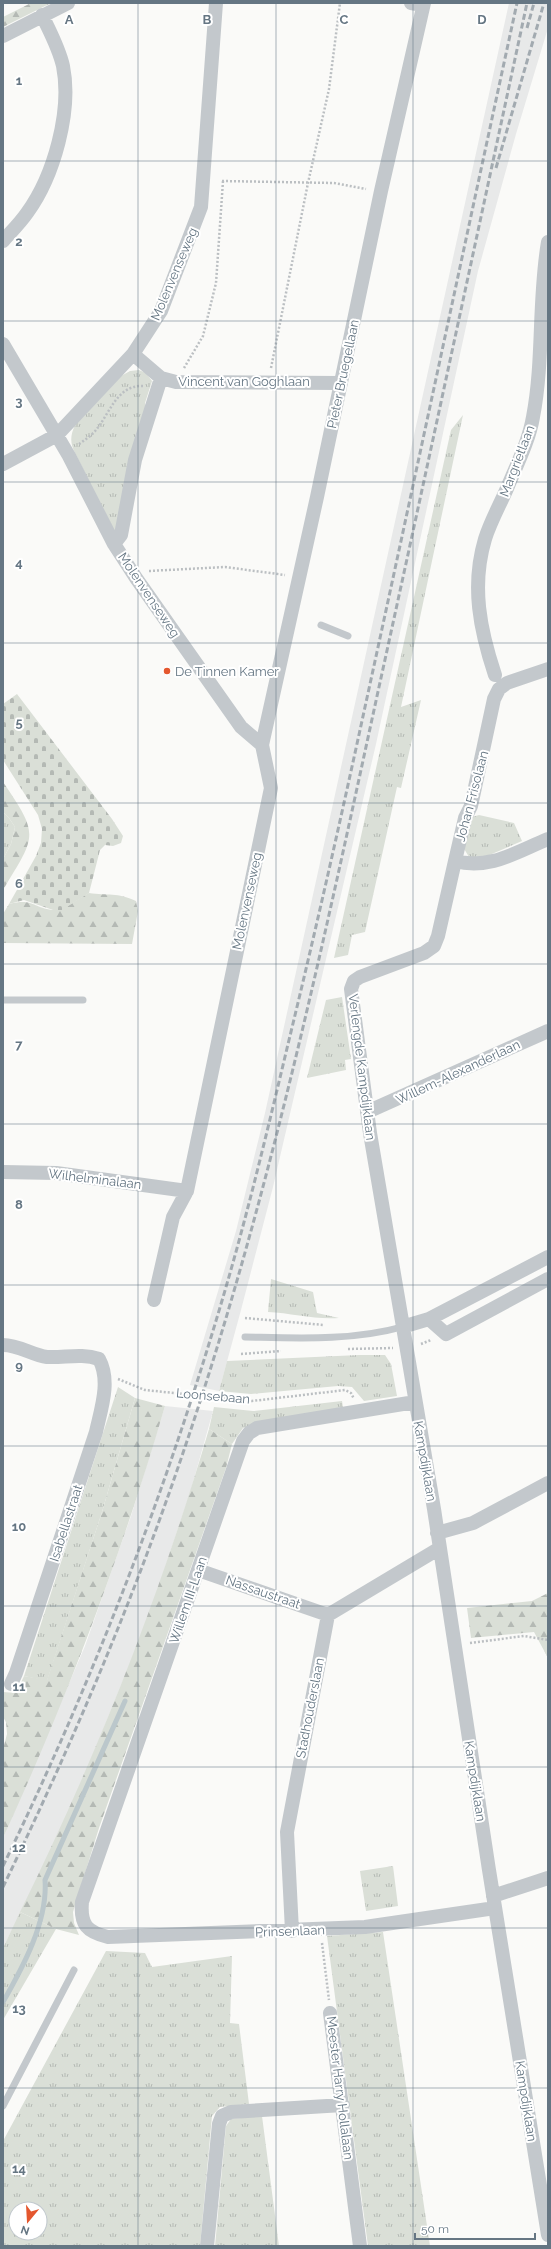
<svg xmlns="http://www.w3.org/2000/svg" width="551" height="2249" font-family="Raleway,sans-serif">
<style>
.built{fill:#e8e9e9}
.grass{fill:url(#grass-tufts);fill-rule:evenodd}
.forest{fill:url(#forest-firs)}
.cemetery{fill:url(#cemetery-stones)}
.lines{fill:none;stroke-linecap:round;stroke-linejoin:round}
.stream{stroke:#bbc7cb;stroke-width:5}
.path{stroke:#bbbfc2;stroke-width:2.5;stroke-dasharray:2 2;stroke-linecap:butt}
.service{stroke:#c3c8cc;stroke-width:7}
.minor{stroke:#c3c8cc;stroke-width:14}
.rail{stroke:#a2aab0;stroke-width:3;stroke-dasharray:6 3;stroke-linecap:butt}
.grid{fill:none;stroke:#657683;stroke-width:1;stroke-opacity:0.55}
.poi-dot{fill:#e4572e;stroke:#fff;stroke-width:1.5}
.labels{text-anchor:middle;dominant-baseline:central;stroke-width:4;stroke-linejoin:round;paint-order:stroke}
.street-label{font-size:13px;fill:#657683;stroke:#fff}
.poi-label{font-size:13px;fill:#657683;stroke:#fff;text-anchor:start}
.grid-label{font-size:13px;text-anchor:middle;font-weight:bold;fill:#657683;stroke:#fff;stroke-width:4;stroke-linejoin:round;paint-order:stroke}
</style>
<defs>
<pattern id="grass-tufts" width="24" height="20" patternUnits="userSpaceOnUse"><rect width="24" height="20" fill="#dadfd7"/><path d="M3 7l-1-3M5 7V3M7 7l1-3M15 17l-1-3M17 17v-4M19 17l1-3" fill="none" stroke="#b4b9b4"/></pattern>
<pattern id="forest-firs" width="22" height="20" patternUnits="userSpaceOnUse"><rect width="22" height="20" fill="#dadfd7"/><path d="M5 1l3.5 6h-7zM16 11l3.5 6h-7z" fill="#b4b9b4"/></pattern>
<pattern id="cemetery-stones" width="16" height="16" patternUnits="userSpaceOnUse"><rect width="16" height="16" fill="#dadfd7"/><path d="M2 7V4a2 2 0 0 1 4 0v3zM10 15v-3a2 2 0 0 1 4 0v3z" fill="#b4b9b4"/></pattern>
</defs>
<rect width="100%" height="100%" fill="#fafaf8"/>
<path class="built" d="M509 3H548V28L516 134 478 271 376 744 273 1187 241 1310 219 1391 190 1385 236 1231 265 1113Z
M165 1406 213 1411 190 1493 147 1621 92 1757 54 1844 3 1948V1838L85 1646 131 1516Z"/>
<path class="grass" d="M139 370 146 373 152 381 145 403 146 411 115 532 75 453C70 443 70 436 75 425L121 376 130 371Z
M463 415 401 707 421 700 401 788 397 787 365 932 352 935 348 955 334 958 451 430Z
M3 812 9 818 15 827 11 844 3 859Z
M479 815 514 823 522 841 480 859 469 857 463 847 472 817Z
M342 997 351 1059 345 1060 346 1070 307 1078 326 1000Z
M271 1279 313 1292 317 1313 339 1318C316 1320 291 1313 268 1312Z
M359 1355H385L391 1364 397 1396 364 1401 352 1387 338 1386 251 1394 219 1391 227 1361Z
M118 1387 135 1398 102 1512 47 1681 24 1676Z
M342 1401 343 1407 243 1428 232 1444 209 1429 214 1407 253 1411Z
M393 1866 398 1906 366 1911 360 1871Z
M20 1912 56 1929 3 2020V1948Z
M383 1932 430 2246H368L327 1936Z
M106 1951 145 1953 152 1967 232 1956 230 2023 239 2024 249 2104 220 2107 212 2116 200 2246H3V2141ZM16 2209H40V2233H16Z
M262 2116 279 2246H215L226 2126 231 2119Z"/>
<path class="forest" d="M31 3H51L3 27V17Z
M3 782C40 836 36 835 3 890V859L11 844 15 827 9 818 3 812Z
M89 893C108 896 117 892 136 901L138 911 132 944 3 943V914L9 904C33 898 32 907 52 910 65 911 78 898 89 893Z
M135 1398 165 1406C122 1554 67 1698 3 1838V1749L7 1734 6 1722 3 1717V1692L16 1693 24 1676 47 1680 102 1512Z
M209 1429 232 1444 226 1468 99 1828 73 1912 74 1923 79 1935 56 1929 20 1912C97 1756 160 1596 209 1429Z
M548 1593V1658L534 1632 471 1638 467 1608 532 1601Z"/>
<path class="cemetery" d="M17 694 112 819 123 836 121 843 113 846 105 845 100 850 89 893 62 910H53L24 900 9 904 36 856 41 843 42 829 38 815 3 760V704Z"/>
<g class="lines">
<path class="stream" d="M3 2002C23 1967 48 1921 45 1880L125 1701"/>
<path class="path" d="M222 181 334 183 366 189
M184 368 203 336 216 283 223 181
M271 368 308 183 329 89 340 3
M79 444C85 440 92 435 96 430 110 413 117 385 143 386
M149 571 225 567 285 575
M245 1318 324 1325
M421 1344 431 1340
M348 1349 393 1348
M241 1354 281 1351
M118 1379 145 1390 252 1401 345 1390 351 1393 354 1399
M470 1643 524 1636 548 1640
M322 1943 329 2000"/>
<path class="service" d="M321 625 348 636
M3 1000H83
M245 1337C296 1338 352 1341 402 1327
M3 2106 74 1970"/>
<path class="minor" d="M411 3 423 5
M3 36 68 3
M3 241C11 232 20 223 27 213 54 176 72 111 63 66 59 48 50 32 42 15
M3 344 69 456 114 544 136 578 241 727 262 745 271 788 187 1191 173 1217 154 1300
M133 354 161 378 176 382 340 383
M3 464 57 435 133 354 161 311 201 207 216 3
M114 544 121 535 135 460 161 378
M548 669 507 683 499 689 494 699 471 806 465 818 455 861C490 870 516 852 548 839
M495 675C480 630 471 586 485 539 491 520 501 503 508 486 517 464 529 441 533 417 544 360 538 300 548 242
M262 745 317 497 381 191 424 3
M455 861 438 936 434 946 424 953 360 977 354 981 351 989 370 1133 434 1509 489 1870 548 2235
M367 1112 548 1031
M3 1172 56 1173 187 1191
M429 1319 446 1334 548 1279
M402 1327 429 1319 548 1257
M3 1345C19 1345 32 1355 47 1357 65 1358 81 1353 99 1359 111 1381 101 1409 96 1432L16 1673 11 1684
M415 1402 257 1428 249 1433 243 1441 82 1902C80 1925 87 1932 108 1937L365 1927 495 1908
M437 1533 473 1523 548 1483
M198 1570 328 1615
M493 1896 548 1878
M292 1931 287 1832 328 1615 440 1548
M330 2013 360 2246
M207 2246 219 2124 222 2116 231 2112 343 2105"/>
<path class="rail" d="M527 28 534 3
M496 168 544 3
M3 1866C91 1685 164 1497 221 1304 247 1217 268 1128 289 1040 316 929 341 818 365 707 416 473 466 238 517 3
M3 1887C73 1742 136 1594 187 1441 270 1195 324 940 379 687 429 459 478 231 527 3"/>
</g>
<path class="grid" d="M138 3V2246M276 3V2246M413 3V2246M3 161H548M3 321H548M3 482H548M3 643H548M3 803H548M3 964H548M3 1124H548M3 1285H548M3 1446H548M3 1606H548M3 1767H548M3 1928H548M3 2088H548"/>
<circle class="poi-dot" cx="167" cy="671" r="4"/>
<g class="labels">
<g class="street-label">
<text transform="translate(174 274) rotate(-67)">Molenvenseweg</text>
<text transform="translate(343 374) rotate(-78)">Pieter Bruegellaan</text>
<text x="244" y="381">Vincent van Goghlaan</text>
<text transform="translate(517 461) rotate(-69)">Margrietlaan</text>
<text transform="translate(149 595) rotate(56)">Molenvenseweg</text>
<text transform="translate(472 796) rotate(-75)">Johan Frisolaan</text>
<text transform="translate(247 901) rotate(-78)">Molenvenseweg</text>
<text transform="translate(362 1067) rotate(83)">Verlengde Kampdijklaan</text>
<text transform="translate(458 1072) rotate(-25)">Willem-Alexanderlaan</text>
<text transform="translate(95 1179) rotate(7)">Wilhelminalaan</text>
<text transform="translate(213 1396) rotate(5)">Loonsebaan</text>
<text transform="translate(425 1461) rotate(80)">Kampdijklaan</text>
<text transform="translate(66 1523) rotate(-72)">Isabellastraat</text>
<text transform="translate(263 1592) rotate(19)">Nassaustraat</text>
<text transform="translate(188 1600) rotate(-71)">Willem III-Laan</text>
<text transform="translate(310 1708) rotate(-79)">Stadhouderslaan</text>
<text transform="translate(475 1781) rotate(81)">Kampdijklaan</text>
<text transform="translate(290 1931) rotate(-2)">Prinsenlaan</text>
<text transform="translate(340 2088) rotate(83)">Meester Harry Hollalaan</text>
<text transform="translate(526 2101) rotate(81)">Kampdijklaan</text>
</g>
<g class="poi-label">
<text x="175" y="671">De Tinnen Kamer</text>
</g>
</g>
<g class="grid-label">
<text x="69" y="24">A</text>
<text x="207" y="24">B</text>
<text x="344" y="24">C</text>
<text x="482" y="24">D</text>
<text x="19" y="85">1</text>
<text x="19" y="246">2</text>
<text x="19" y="406">3</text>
<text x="19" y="567">4</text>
<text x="19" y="727">5</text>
<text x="19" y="888">6</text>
<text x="19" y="1049">7</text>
<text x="19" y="1209">8</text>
<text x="19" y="1370">9</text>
<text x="19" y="1531">10</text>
<text x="19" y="1691">11</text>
<text x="19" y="1852">12</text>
<text x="19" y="2013">13</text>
<text x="19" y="2173">14</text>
</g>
<rect width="551" height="2249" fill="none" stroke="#657683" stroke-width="8"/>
<g transform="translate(28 2221) rotate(198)"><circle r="19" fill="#ffffff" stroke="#c1c8cd"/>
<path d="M0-3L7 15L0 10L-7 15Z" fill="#e4572e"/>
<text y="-6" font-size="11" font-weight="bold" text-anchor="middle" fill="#657683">N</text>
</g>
<path d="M415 2233v6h120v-6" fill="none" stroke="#657683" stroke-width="2"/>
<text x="421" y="2233" font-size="12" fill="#657683" stroke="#ffffff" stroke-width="3" paint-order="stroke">50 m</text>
</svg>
